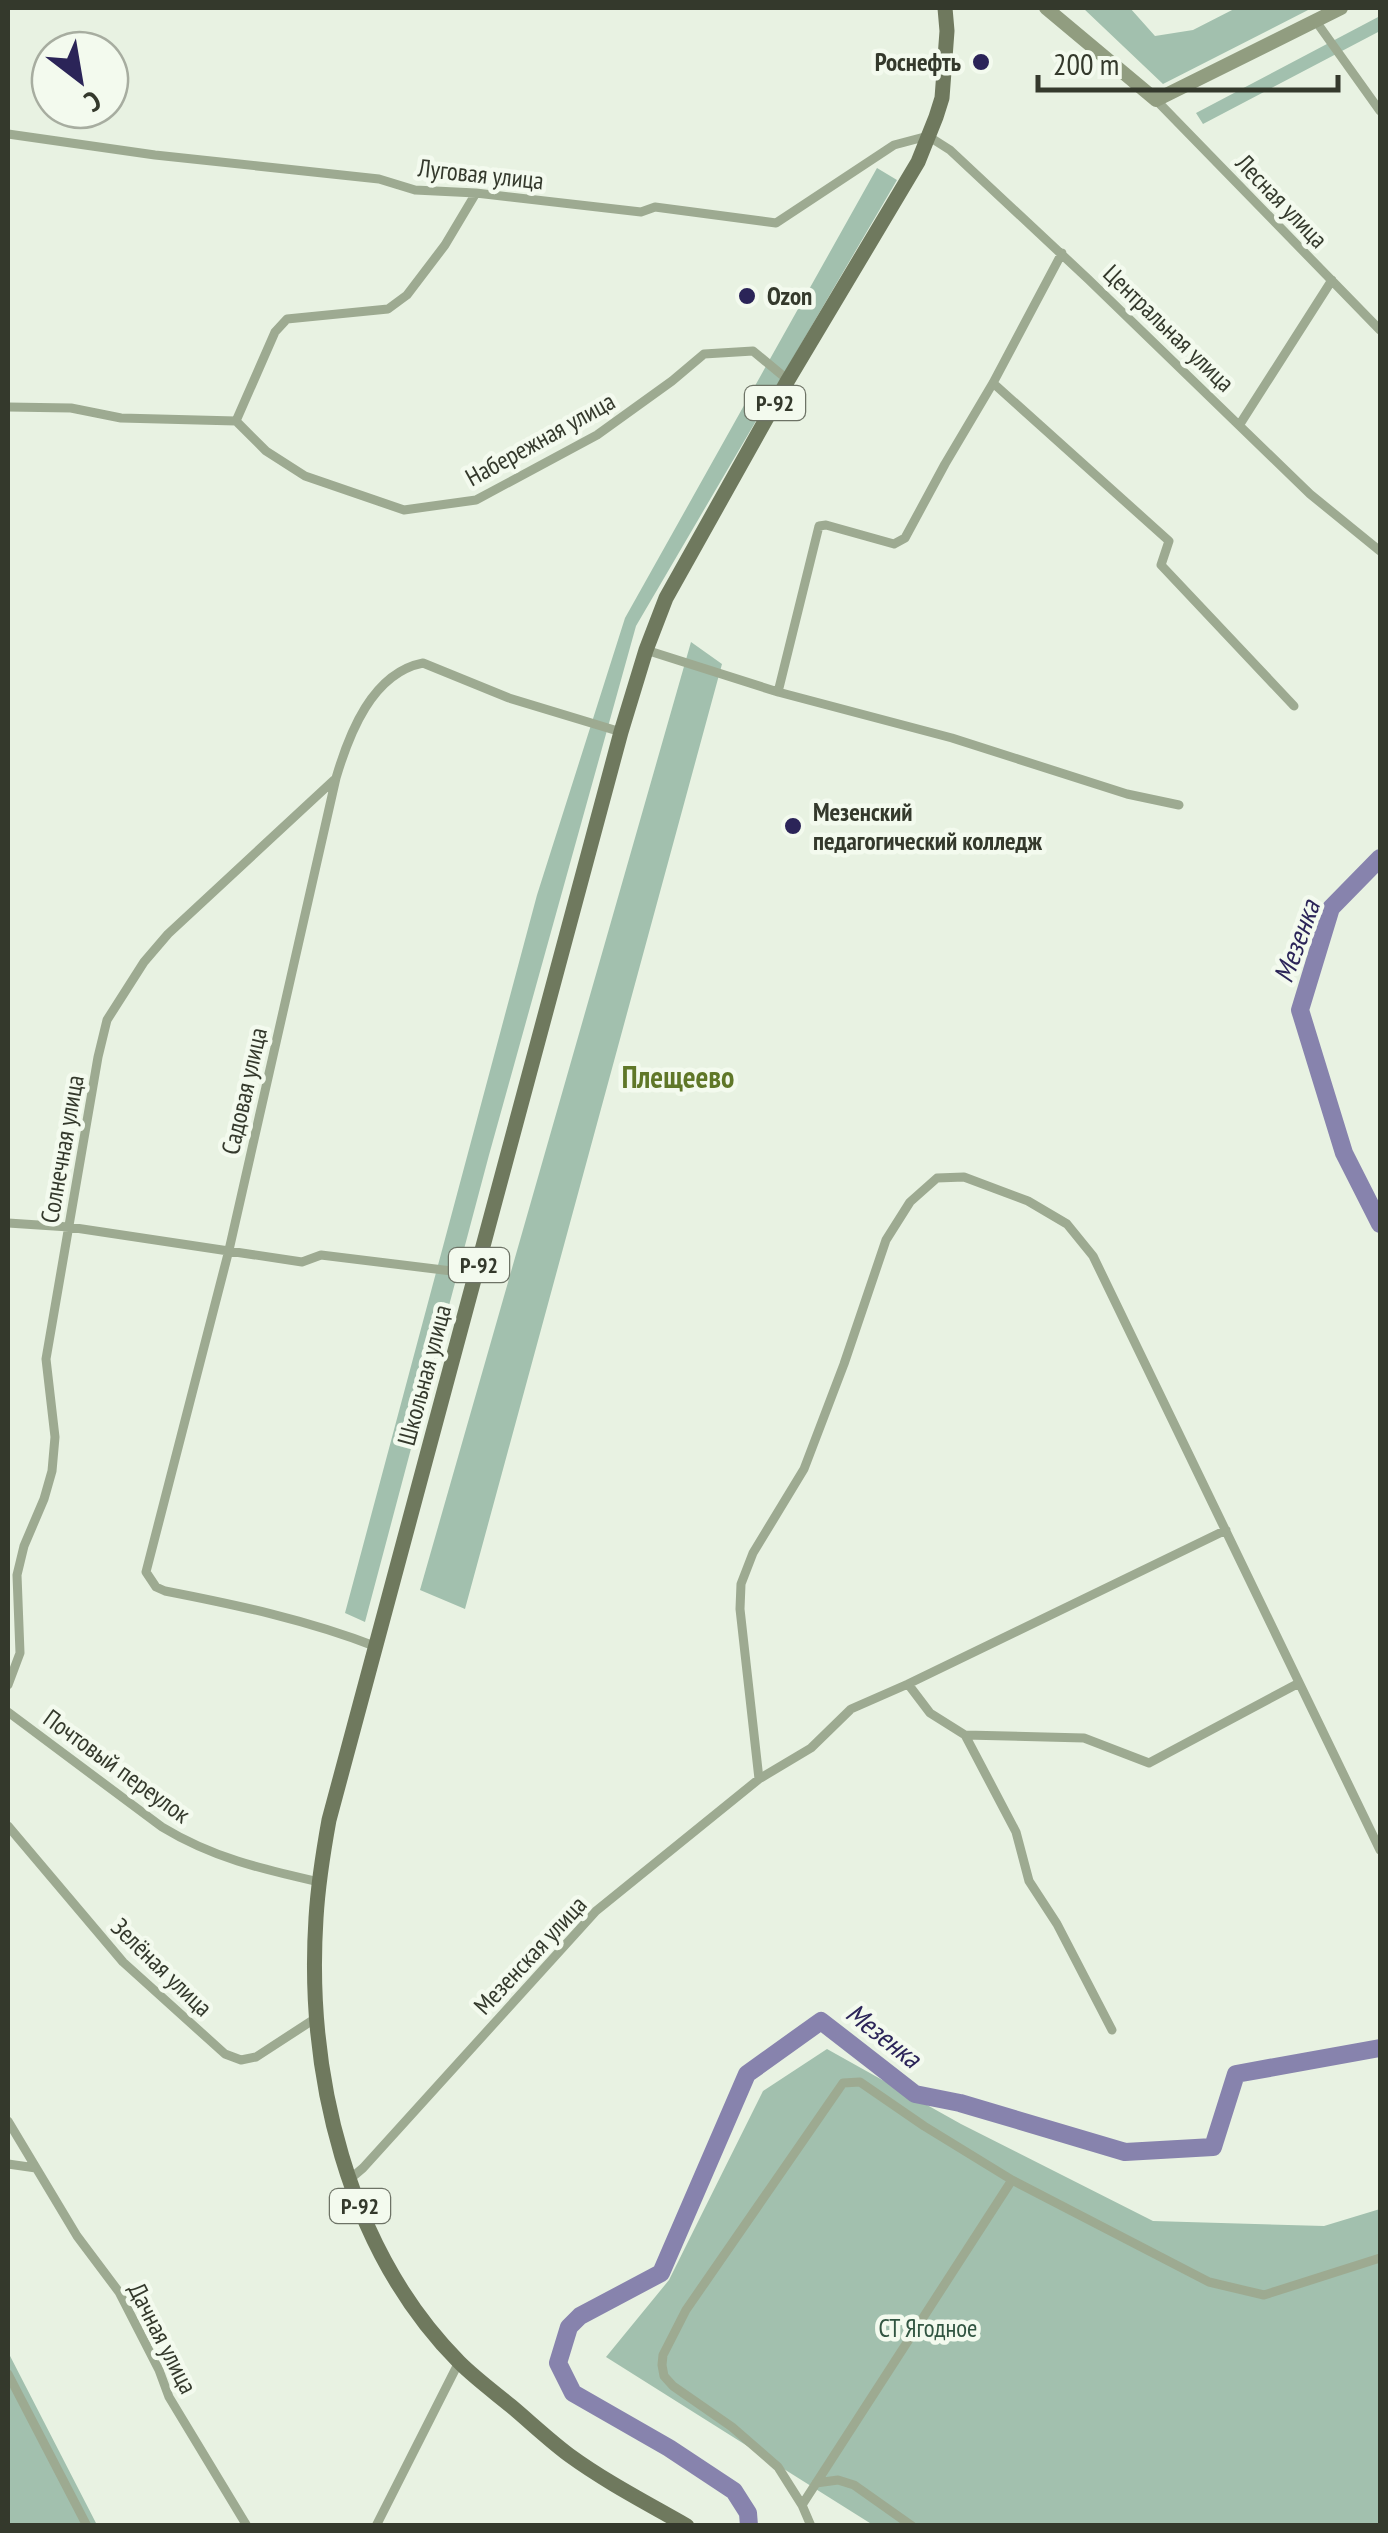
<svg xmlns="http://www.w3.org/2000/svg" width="1388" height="2533" font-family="'PT Sans Narrow',sans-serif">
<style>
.green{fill:#a2c0ae}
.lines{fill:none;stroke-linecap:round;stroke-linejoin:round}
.river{stroke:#8783ad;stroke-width:18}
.street{stroke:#9daa91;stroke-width:9}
.secondary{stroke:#919d80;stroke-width:14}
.primary{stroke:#6f795e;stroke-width:15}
.poi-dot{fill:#2b2458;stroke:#f3faee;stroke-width:4}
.labels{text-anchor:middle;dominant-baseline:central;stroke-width:9;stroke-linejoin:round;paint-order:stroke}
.shield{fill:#f3faee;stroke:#6d7366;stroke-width:2.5}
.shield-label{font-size:22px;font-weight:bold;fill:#34392c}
.poi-label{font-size:25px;font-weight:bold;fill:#34392c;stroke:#f3faee;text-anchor:start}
.street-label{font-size:25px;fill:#34392c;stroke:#f3faee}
.park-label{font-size:25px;fill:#315541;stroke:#f3faee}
.water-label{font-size:28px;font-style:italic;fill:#2b2458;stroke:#f3faee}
.quarter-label{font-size:30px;font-weight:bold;fill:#5f7728;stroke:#f3faee}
</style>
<rect width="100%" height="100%" fill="#e8f2e2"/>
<path class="green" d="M1083 8H1130L1155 36 1193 30 1236 8H1312L1163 84Z
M1380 16V31L1203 124 1196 113Z
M877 168 897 180 636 626 489 1155 365 1622 345 1613 537 895 625 618Z
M691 642 722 664 465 1609 420 1590Z
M827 2049 961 2124 1153 2221 1324 2226 1380 2209V2525H873L606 2357 669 2280 763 2091Z
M8 2352 97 2525H8Z"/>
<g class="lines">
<path class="river" d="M1380 858 1331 908 1300 1010 1344 1153 1380 1224
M749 2526 748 2513 734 2491 669 2448 573 2393 558 2363 569 2327 580 2316 661 2273 747 2074 821 2021 915 2094 960 2103 1125 2152 1213 2147 1236 2074 1380 2048"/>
<path class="street" d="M1315 20 1380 111
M1156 100 1380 330
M8 134 155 155 379 179 415 190 476 193 641 212 655 207 776 223 894 145 928 136 950 150 1088 279 1310 494 1380 551
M993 383 1169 541 1161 565 1294 706
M8 407 71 408 121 418 236 421 266 451 305 476 404 510 476 500 597 435 672 381 704 354 753 351 788 380
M236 421 275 332 287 319 388 309 407 295 445 245 476 193
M1240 424 1332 280
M646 650 778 692 819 526 826 525 894 544 905 538 945 464 993 383 1062 253
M778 692 952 738 1127 794 1179 805
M8 1223 69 1227 302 1262 321 1255 476 1274
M377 1647C308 1620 237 1605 165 1591L156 1587 146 1572 229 1250 336 778C349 734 372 673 423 663L509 698 621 732
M908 1684 930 1713 965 1735 1084 1738 1149 1763 1299 1683
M8 1685 20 1653 17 1575 24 1546 44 1499 52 1471 55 1437 46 1359 98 1057 107 1020 144 962 168 934 334 780
M8 1712 162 1827C213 1858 262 1869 319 1882
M965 1735 1016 1832 1029 1881 1057 1924 1112 2030
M759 1779 740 1609 741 1584 753 1553 804 1469 844 1364 886 1240 910 1202 937 1178 964 1177 1028 1201 1067 1224 1093 1256 1380 1850
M8 1826 123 1962 225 2054 241 2060 256 2057 316 2018
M8 2121 77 2236 119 2292 159 2370 169 2397 247 2526
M8 2164 36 2168
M350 2179 363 2168 596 1911 759 1779 811 1748 851 1709 908 1684 1226 1530
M8 2374 87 2526
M816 2483 838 2480 854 2485 912 2526
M802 2505 778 2467 732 2427 673 2386 664 2376 662 2365 663 2355 686 2310 843 2083 860 2082 924 2126 1012 2180
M376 2526 459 2362
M811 2526 802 2505 1012 2180 1209 2282 1264 2295 1380 2258"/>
<path class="secondary" d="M1046 8 1156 100 1341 8"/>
<path class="primary" d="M687 2526C647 2503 606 2482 569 2455 549 2440 530 2422 511 2406 494 2392 475 2378 459 2362 347 2249 306 2073 316 1918 318 1885 323 1853 329 1820L621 732 646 650 666 598 788 380 918 162 936 117 942 98 947 31 945 8"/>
</g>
<g class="poi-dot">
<circle cx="981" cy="62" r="10"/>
<circle cx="747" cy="296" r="10"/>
<circle cx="793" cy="826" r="10"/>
</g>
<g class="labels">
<g class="shield">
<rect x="745" y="386" width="60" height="34" rx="8"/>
<rect x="449" y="1248" width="60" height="34" rx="8"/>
<rect x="330" y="2189" width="60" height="34" rx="8"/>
</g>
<g class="shield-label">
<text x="775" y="403">Р-92</text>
<text x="479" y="1265">Р-92</text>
<text x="360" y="2206">Р-92</text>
</g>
<g class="poi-label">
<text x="961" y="62" text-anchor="end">Роснефть</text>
<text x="767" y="296">Ozon</text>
<text x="813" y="812">Мезенский<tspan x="813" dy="29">педагогический колледж</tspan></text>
</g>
<g class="street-label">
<text transform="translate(481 174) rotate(6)">Луговая улица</text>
<text transform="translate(1282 201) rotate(46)">Лесная улица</text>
<text transform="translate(1169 328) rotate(44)">Центральная улица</text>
<text transform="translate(540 439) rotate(-29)">Набережная улица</text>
<text transform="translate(244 1091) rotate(-77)">Садовая улица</text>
<text transform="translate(62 1149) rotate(-80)">Солнечная улица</text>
<text transform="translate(424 1375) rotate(-75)">Школьная улица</text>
<text transform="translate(117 1766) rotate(36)">Почтовый переулок</text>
<text transform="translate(530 1955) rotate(-47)">Мезенская улица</text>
<text transform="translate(162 1967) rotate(44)">Зелёная улица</text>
<text transform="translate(163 2338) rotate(63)">Дачная улица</text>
</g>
<g class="park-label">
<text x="928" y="2328">СТ Ягодное</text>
</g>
<g class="water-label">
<text transform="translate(1296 941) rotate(-70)">Мезенка</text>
<text transform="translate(884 2035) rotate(38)">Мезенка</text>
</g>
<g class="quarter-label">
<text x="678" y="1076">Плещеево</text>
</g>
</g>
<rect width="1388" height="2533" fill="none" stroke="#34392c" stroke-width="20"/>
<g transform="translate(80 80) rotate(149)"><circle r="48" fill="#f3faee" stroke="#a7ada0" stroke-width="2.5"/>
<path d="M0-8L18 38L0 25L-18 38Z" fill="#2b2458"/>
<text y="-15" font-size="28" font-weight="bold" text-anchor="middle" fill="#34392c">С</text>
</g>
<path d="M1038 75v15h300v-15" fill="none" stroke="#34392c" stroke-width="5"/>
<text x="1053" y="75" font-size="30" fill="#34392c" stroke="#f3faee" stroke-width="8" paint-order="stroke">200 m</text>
</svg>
